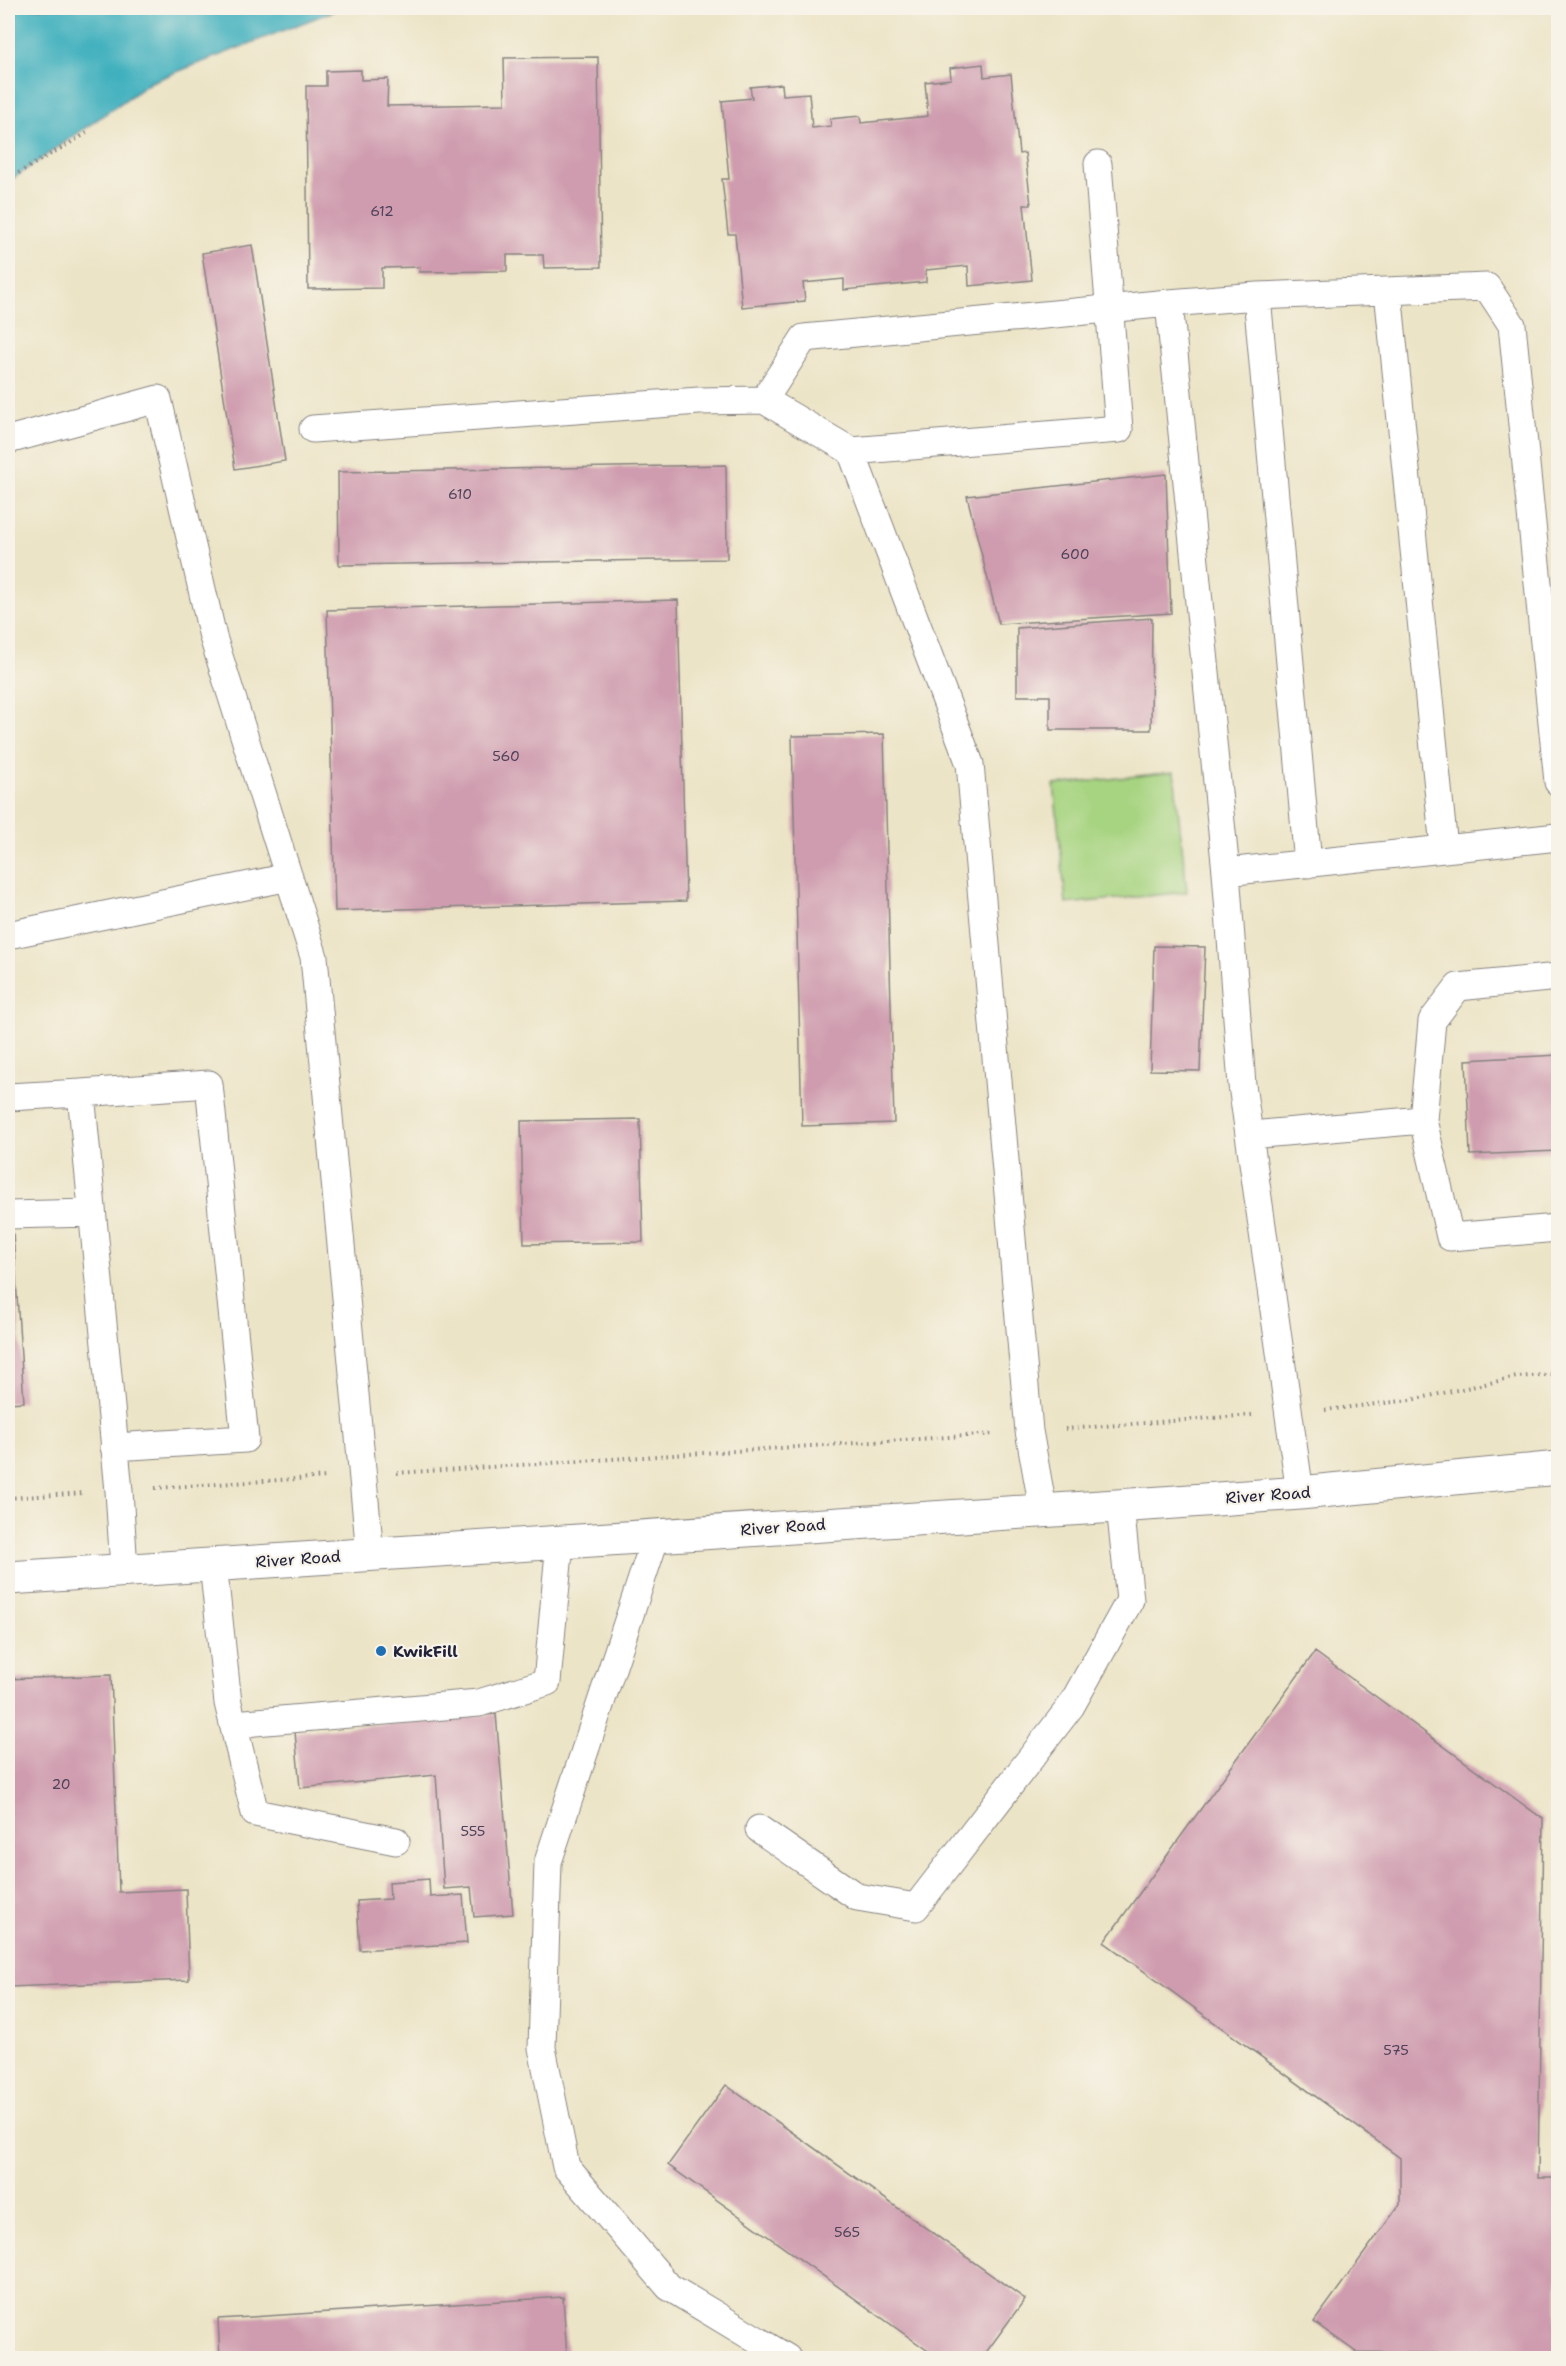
<svg xmlns="http://www.w3.org/2000/svg" width="1566" height="2366" font-family="'Shantell Sans',sans-serif">
<style>
.green{fill:#a7d481;stroke:#647b5e;stroke-width:1.5}
.water{fill:#41b0be;stroke:#32697c;stroke-width:1.5}
.building{fill:#cf9caf}
.lines{fill:none;stroke-linecap:round;stroke-linejoin:round}
.service-casing{stroke:#878380;stroke-width:29}
.primary-casing{stroke:#878380;stroke-width:35}
.path{stroke:#878380;stroke-width:4;stroke-dasharray:1.5 4.5;stroke-linecap:butt}
.service{stroke:#fff;stroke-width:27}
.primary{stroke:#fff;stroke-width:33}
.poi-dot{fill:#1f6fb2;stroke:#f7f3e8;stroke-width:2}
.labels{text-anchor:middle;dominant-baseline:central;stroke-width:4.5;stroke-linejoin:round;paint-order:stroke}
.number-label{font-size:14px;fill:#4d4058}
.street-label{font-size:16px;fill:#22223b;stroke:#f7f3e8}
.poi-label{font-size:16px;font-weight:bold;fill:#22223b;stroke:#f7f3e8;text-anchor:start}
</style>
<rect width="100%" height="100%" fill="#f7f3e8"/>
<filter id="ink" filterUnits="userSpaceOnUse"><feTurbulence type="fractalNoise" baseFrequency=".0167" numOctaves="2"/><feDisplacementMap in="SourceGraphic" scale="12" xChannelSelector="R" yChannelSelector="G"/><feConvolveMatrix kernelMatrix="1 2 1 2 8 2 1 2 1" color-interpolation-filters="sRGB"/></filter>
<filter id="wash" filterUnits="userSpaceOnUse"><feTurbulence type="fractalNoise" baseFrequency=".008" numOctaves="4" result="noise"/><feDisplacementMap in="SourceGraphic" scale="24" xChannelSelector="R" yChannelSelector="G"/><feGaussianBlur stdDeviation="1.35" result="paint"/><feColorMatrix in="noise" values="0 0 0 0 0 0 0 0 0 0 0 0 0 0 0 0 0 1.4 0 .05"/><feComposite in="paint" operator="in"/></filter>
<g filter="url(#wash)">
<rect width="100%" height="100%" fill="#ece4c6"/>
<path class="green" d="M1174 772 1187 892 1066 904 1054 785Z"/>
<path class="water" d="M8 8H341L151 82 8 182Z"/>
<g id="blocks">
<path class="building" d="M598 57 601 267 544 268 543 255H507V271L419 272 420 267 382 268V288L308 289 306 86H326V71L361 70V80L388 79 387 106 505 104 504 58Z
M983 64 984 77 1011 74 1019 154 1025 153 1031 205H1024L1032 280 969 286 968 266 926 270V282L844 290V279L803 283 805 301 742 307 735 234H728L722 179H729L722 101 752 98 750 87 782 84 783 95 809 93 812 128 831 126 830 119 860 116 861 123 928 116 925 82 951 79 950 68Z
M252 245 285 461 235 469 202 253Z
M726 465 727 559 339 565 338 472Z
M1166 474 1171 613 999 624 967 496Z
M678 600 686 901 335 911 327 610Z
M1152 618 1151 730H1050V696H1017V628Z
M884 734 894 1123 802 1126 792 736Z
M1154 946 1205 947 1200 1071 1150 1070Z
M1558 1055V1151L1470 1155 1466 1060Z
M640 1119 643 1242 524 1244 521 1121Z
M8 1234H13L24 1402 8 1403Z
M1315 1652 1543 1819 1538 2178H1558V2355L1356 2352 1314 2322 1400 2204V2158L1104 1942Z
M111 1675 119 1892 186 1889 189 1980 8 1987V1679Z
M496 1714 513 1914 474 1917 471 1887 444 1889 436 1775 300 1788 295 1732Z
M429 1879 430 1897 463 1895 467 1943 360 1950 357 1901 390 1899 389 1882Z
M726 2085 1025 2299 982 2358H938L668 2165Z
M563 2297 567 2358H220L218 2319Z"/>
</g>
</g>
<g filter="url(#ink)">
<use href="#blocks" fill-opacity="0" stroke="#878380" stroke-width="1.5"/>
<g class="lines">
<g class="service-casing">
<path id="service" d="M1388 291 1444 848
M1257 296 1308 864
M1169 303 1226 872 1242 1085 1300 1493
M764 400 804 338 1169 303 1257 296 1487 287 1512 325 1558 782
M313 429 699 401 764 400 851 451 1119 429 1098 164
M8 440 158 399 213 637 314 957 370 1554
M851 451 970 764 1029 1431 1043 1509
M1226 872 1558 837
M8 935 289 877
M1558 977 1458 987 1432 1021 1423 1120 1450 1237 1558 1228
M81 1093 209 1084 245 1439 114 1447
M8 1097 81 1093 119 1491 124 1569
M1250 1135 1423 1120
M8 1215 92 1213
M656 1536 548 1862 542 2048 566 2167 669 2287 787 2358
M213 1564 228 1703 255 1813 396 1841
M233 1724 479 1703 547 1682 560 1541
M759 1829 857 1897 916 1907 1071 1706 1130 1600 1120 1506"/>
</g>
<g class="primary-casing">
<path id="primary" d="M8 1578 1162 1503 1300 1493 1558 1468"/>
</g>
<path class="path" d="M8 179 87 133
M1325 1410 1411 1400 1517 1377 1558 1374
M1065 1429 1252 1415
M397 1473 995 1434
M155 1488 327 1477
M8 1498 85 1493"/>
<use href="#service" class="service"/>
<use href="#primary" class="primary"/>
</g>
</g>
<circle class="poi-dot" cx="381" cy="1651" r="6"/>
<g class="labels">
<g class="number-label">
<text x="382" y="211">612</text>
<text x="460" y="494">610</text>
<text x="1075" y="554">600</text>
<text x="506" y="756">560</text>
<text x="61" y="1784">20</text>
<text x="473" y="1831">555</text>
<text x="1396" y="2050">575</text>
<text x="847" y="2232">565</text>
</g>
<g class="street-label">
<text transform="translate(1268 1495) rotate(-4)">River Road</text>
<text transform="translate(783 1527) rotate(-4)">River Road</text>
<text transform="translate(298 1559) rotate(-4)">River Road</text>
</g>
<g class="poi-label">
<text x="393" y="1651">KwikFill</text>
</g>
</g>
<rect width="1566" height="2366" fill="none" stroke="#f7f3e8" stroke-width="30"/>
</svg>
